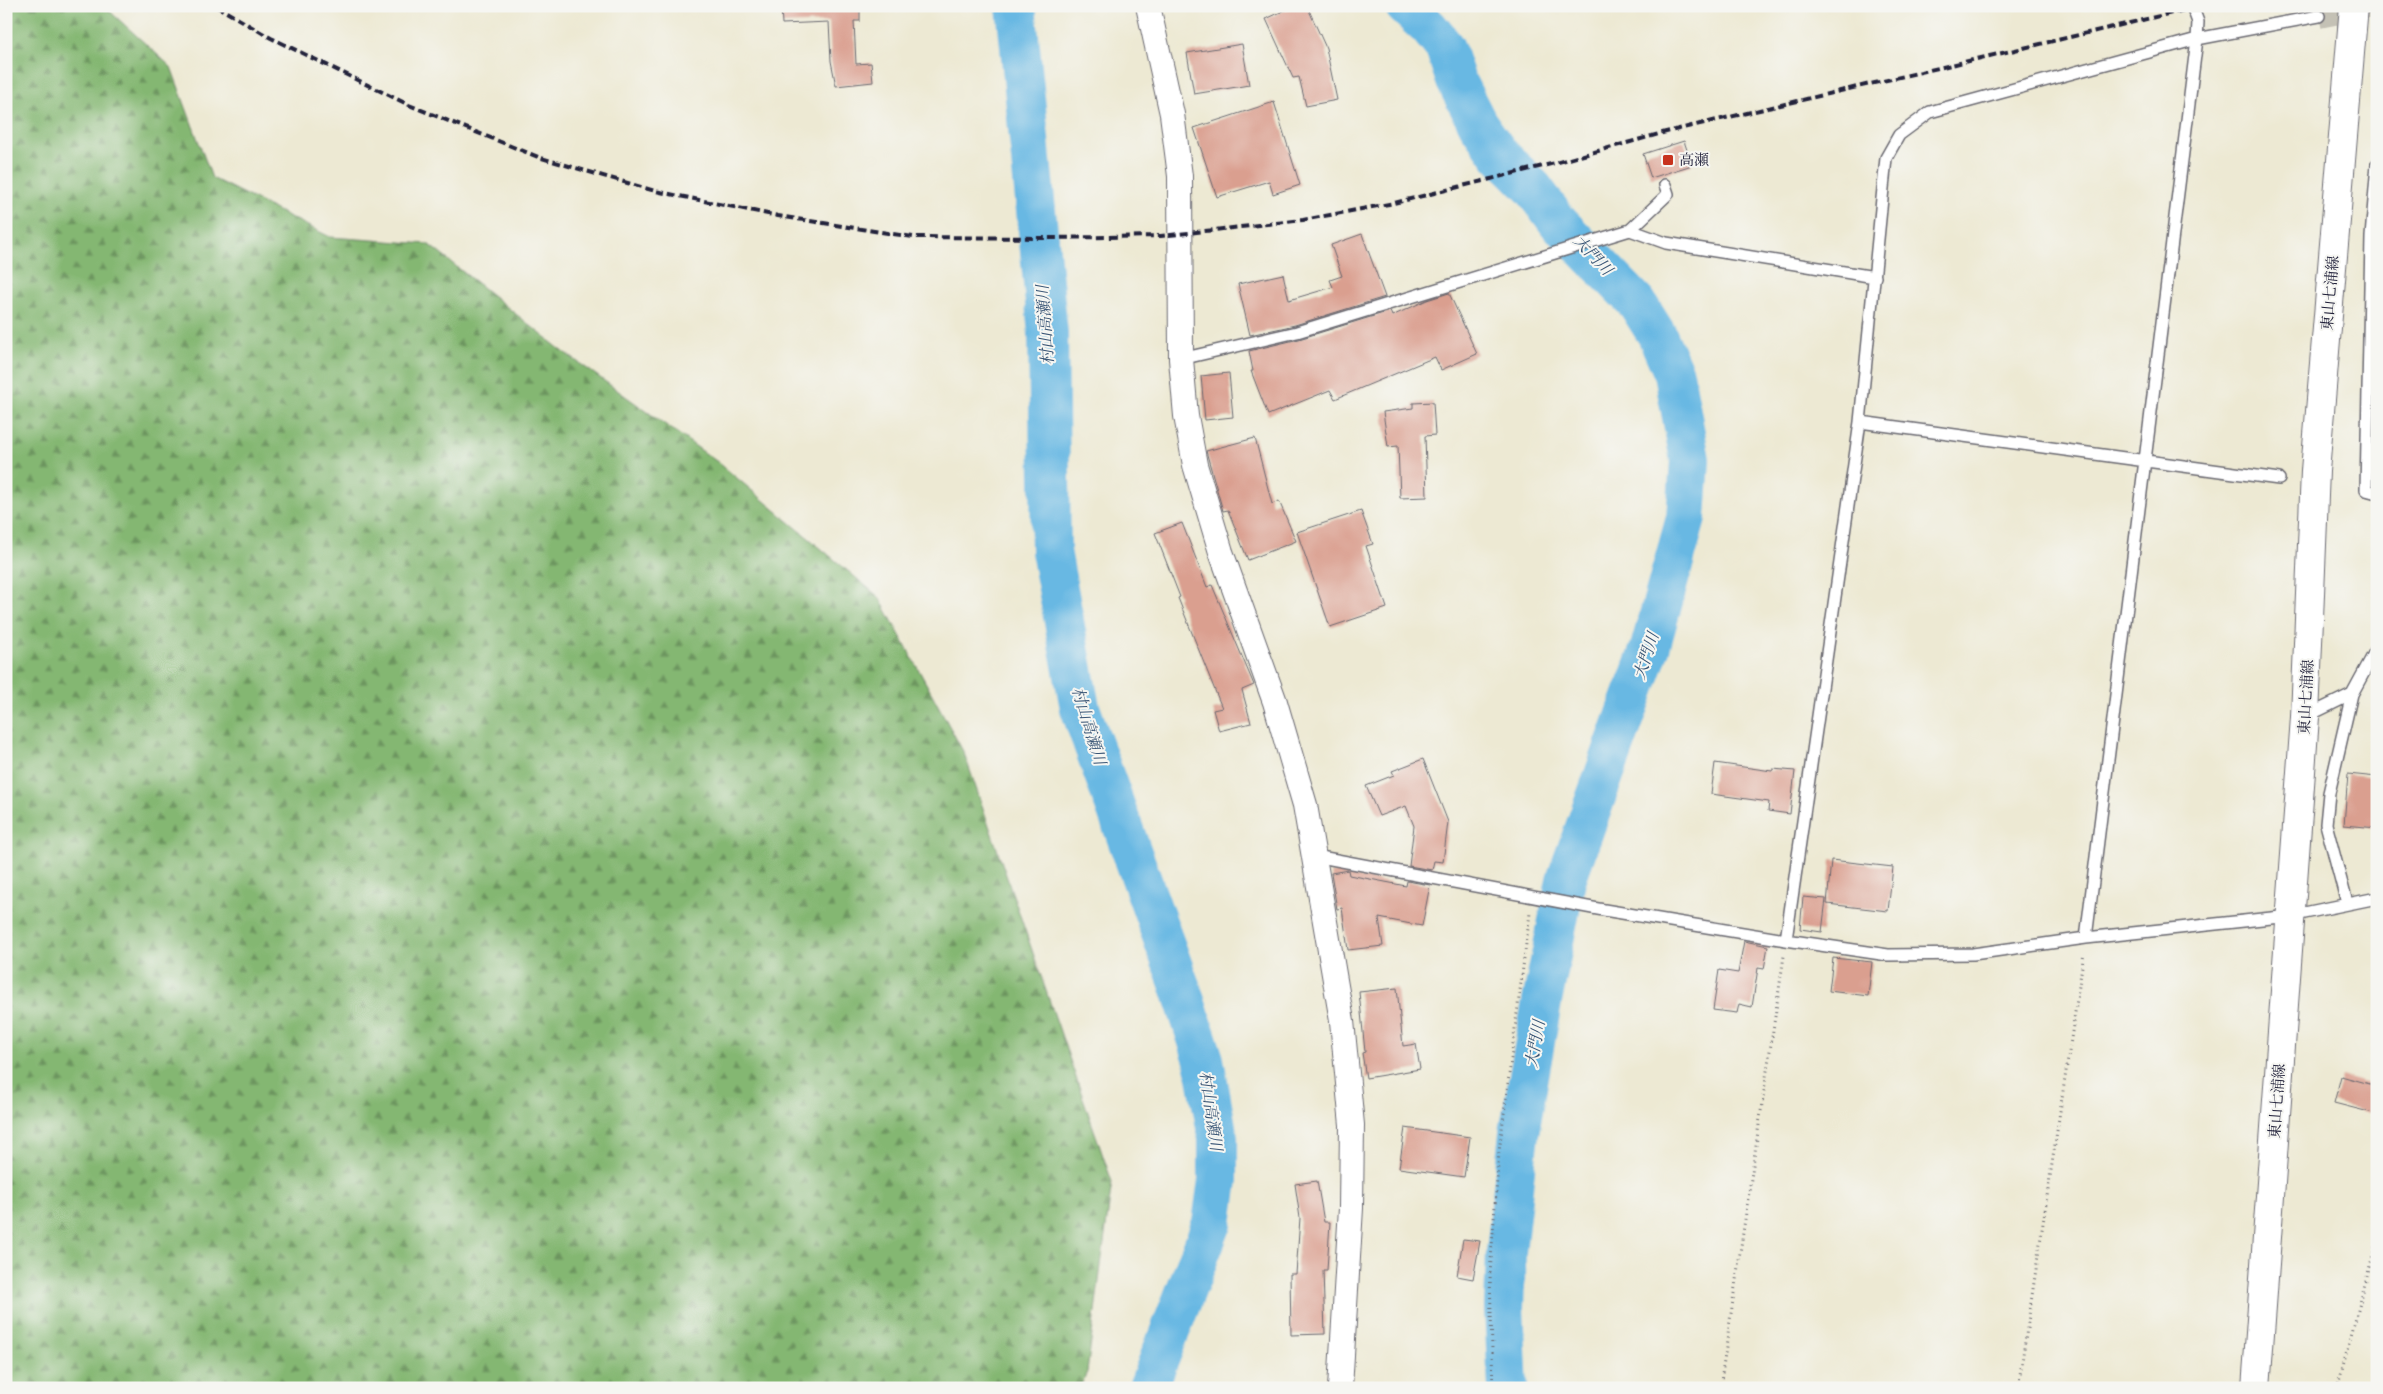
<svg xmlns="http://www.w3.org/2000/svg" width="2383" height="1394" font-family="'IM FELL French Canon','Noto Serif JP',serif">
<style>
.forest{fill:url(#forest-firs);stroke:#536c56}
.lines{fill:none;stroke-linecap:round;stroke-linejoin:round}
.river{stroke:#68b8e3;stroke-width:40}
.building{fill:#da9f8f}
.minor-tunnel{stroke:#c4c1b5;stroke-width:24;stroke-dasharray:24 12;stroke-linecap:butt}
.service-casing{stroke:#696870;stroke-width:14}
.minor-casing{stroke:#696870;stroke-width:26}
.secondary-casing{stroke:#696870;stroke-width:30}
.path{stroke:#696870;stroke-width:3;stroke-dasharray:1 4;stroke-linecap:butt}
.service{stroke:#fff;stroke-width:11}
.minor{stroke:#fff;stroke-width:24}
.secondary{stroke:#fff;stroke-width:28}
.rail{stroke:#22223b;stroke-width:4;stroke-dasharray:8 4;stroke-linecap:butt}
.secondary-bridge-casing{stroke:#696870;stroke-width:30;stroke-linecap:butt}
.secondary-bridge{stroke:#fff;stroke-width:28}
.poi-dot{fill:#c8321e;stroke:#f6f6f2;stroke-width:2}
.labels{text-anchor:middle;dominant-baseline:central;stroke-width:4;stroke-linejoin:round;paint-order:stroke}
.poi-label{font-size:15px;fill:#22223b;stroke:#f6f6f2;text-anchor:start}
.street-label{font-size:15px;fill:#22223b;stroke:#f6f6f2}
.water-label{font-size:16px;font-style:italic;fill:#3a5676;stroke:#f6f6f2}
</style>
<defs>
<pattern id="forest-firs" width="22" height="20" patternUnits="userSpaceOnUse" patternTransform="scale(1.25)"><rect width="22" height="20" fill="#84b772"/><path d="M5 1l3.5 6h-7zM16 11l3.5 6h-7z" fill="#6c945f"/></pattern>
</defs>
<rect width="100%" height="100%" fill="#f6f6f2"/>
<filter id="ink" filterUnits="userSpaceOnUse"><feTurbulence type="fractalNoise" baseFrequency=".02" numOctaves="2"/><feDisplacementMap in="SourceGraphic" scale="10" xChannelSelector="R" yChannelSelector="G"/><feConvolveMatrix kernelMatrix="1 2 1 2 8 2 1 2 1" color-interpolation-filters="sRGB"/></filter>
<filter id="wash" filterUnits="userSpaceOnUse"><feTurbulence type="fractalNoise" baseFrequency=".0096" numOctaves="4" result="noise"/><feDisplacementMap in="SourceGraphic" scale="20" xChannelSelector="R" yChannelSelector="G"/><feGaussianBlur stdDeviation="1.12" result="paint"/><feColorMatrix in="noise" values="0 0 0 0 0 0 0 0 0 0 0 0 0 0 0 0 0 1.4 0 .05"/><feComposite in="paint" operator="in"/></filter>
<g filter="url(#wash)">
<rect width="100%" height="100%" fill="#ede9d3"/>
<path class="forest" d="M6 6H104L171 67 212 178 330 237 428 244 561 350 719 463 879 597 964 753 1112 1182 1087 1372 1080 1388H6Z"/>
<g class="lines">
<path class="river" d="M1016 6 1048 333 1051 551 1080 708 1181 989 1204 1060 1218 1138V1180L1212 1223 1148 1388
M1405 6 1429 28 1445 48 1456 81 1478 124 1500 155 1534 189 1558 222 1637 303 1657 335 1674 374 1690 460 1686 518 1650 648 1566 880 1542 1002 1519 1133 1506 1252 1504 1308 1508 1388"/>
</g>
<g id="blocks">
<path class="building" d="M781 6H860V21H854L856 64 871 63 873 82 836 86 831 61 829 22 782 24Z
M1294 6H1307L1326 48 1337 100 1306 106 1299 77 1293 78 1266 19Z
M1242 44 1249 85 1194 94 1187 53Z
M1274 102 1300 185 1273 194 1269 181 1217 197 1194 128Z
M1684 141 1692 165 1651 178 1643 154Z
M1362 234 1385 297 1295 325 1250 335 1238 284 1283 274 1289 300 1333 287 1330 280 1342 276 1331 245Z
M1449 293 1477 354 1441 370 1435 357 1335 399 1330 390 1268 415 1251 371H1253L1249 351 1299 339 1390 311 1392 316 1427 300Z
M1229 373 1233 417 1205 420 1201 376Z
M1433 402 1435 435 1425 436 1427 497 1400 498 1398 446 1388 447 1383 412 1413 408V403Z
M1255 438 1272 504 1279 501 1296 541 1248 560 1228 510 1223 511 1206 451Z
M1361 511 1373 544 1366 546 1387 608 1330 627 1297 532Z
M1182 523 1207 587 1212 585 1254 685 1242 690 1251 723 1219 731 1213 710 1222 708 1178 598 1180 597 1155 533Z
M1423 759 1448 822 1443 862 1434 861 1432 870 1409 866 1414 826 1406 806 1379 816 1366 786 1394 775 1392 771Z
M1715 763 1772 771 1773 769 1795 771 1790 814 1768 811 1769 802 1711 794Z
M2348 774 2377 777V828L2344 825Z
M1831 860 1893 867 1888 911 1827 904Z
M1348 870 1349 875 1406 886 1407 881 1430 885 1422 926 1379 918 1383 946 1348 950 1342 908 1337 909 1331 873Z
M1803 897 1826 899 1822 932 1800 929Z
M1744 941 1768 946 1764 969 1758 968 1752 1007 1739 1004 1737 1013 1713 1010 1719 970 1738 973Z
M1833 958 1872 962 1868 996 1829 991Z
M1397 988 1403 1046 1416 1044 1420 1069 1366 1078 1362 1053 1365 1052 1359 992Z
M2341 1076 2377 1086V1114L2334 1103Z
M1405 1128 1470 1137 1464 1177 1399 1168Z
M1317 1181 1324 1222H1330L1327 1270H1323L1325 1334 1291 1335 1290 1274H1296L1300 1218 1295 1184Z
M1463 1239 1480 1241 1473 1279 1457 1276Z"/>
</g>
</g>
<g filter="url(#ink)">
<use href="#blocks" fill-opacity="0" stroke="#696870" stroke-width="1"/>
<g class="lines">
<path class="minor-tunnel" d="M2319 16 2368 6"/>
<g class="service-casing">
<path id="service" d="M2319 16 2197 39 1930 112 1899 135 1886 158 1860 422 1786 940 1888 955 1973 954 2086 938 2290 916 2377 898
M2377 164 2371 237 2366 490 2377 493
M1630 230 1666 243 1875 277
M1181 359 1297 332 1630 230 1668 194 1665 185
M1860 422 2279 479
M2307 716 2352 694
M1315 856 1598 909 1786 940
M2347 903 2326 824 2329 793 2352 694 2377 648
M2086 938 2197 39 2198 22 2192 6"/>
</g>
<g class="minor-casing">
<path id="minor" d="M1148 6 1172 114 1180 176 1181 359 1186 416 1195 465 1221 552 1275 702 1305 805 1342 1021 1352 1125 1351 1208 1340 1388"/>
</g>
<g class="secondary-casing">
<path id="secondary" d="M2256 1388 2305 717 2315 471 2352 29"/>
</g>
<path class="path" d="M1493 1388 1490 1274 1499 1152 1530 913
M1720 1388 1784 956
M2018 1388 2084 953
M2337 1388 2377 1240"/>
<use href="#service" class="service"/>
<use href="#minor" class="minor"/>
<use href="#secondary" class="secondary"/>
<path class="rail" d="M216 6 271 38 409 105 538 157 655 191 778 216 913 237 1050 238 1161 236 1303 220 1394 203 1555 163 1666 132 2202 6"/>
<g class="secondary-bridge-casing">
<path id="secondary-bridge" d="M2352 29 2354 6"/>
</g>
<use href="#secondary-bridge" class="secondary-bridge"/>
</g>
</g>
<rect class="poi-dot" x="1662" y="154" width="12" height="12" rx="2.5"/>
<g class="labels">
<g class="poi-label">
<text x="1679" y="160">高瀬</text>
</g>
<g class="street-label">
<text transform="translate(2330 293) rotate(-85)">東山七浦線</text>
<text transform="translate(2306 697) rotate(-87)">東山七浦線</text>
<text transform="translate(2277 1101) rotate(-86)">東山七浦線</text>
</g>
<g class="water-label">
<text transform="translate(1593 255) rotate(47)">大門川</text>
<text transform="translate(1045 325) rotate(-94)">村山高瀬川</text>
<text transform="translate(1646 656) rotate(-72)">大門川</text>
<text transform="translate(1089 726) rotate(73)">村山高瀬川</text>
<text transform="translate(1535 1044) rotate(-80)">大門川</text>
<text transform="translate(1211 1111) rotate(82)">村山高瀬川</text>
</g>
</g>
<rect width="2383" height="1394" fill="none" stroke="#f6f6f2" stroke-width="25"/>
</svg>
